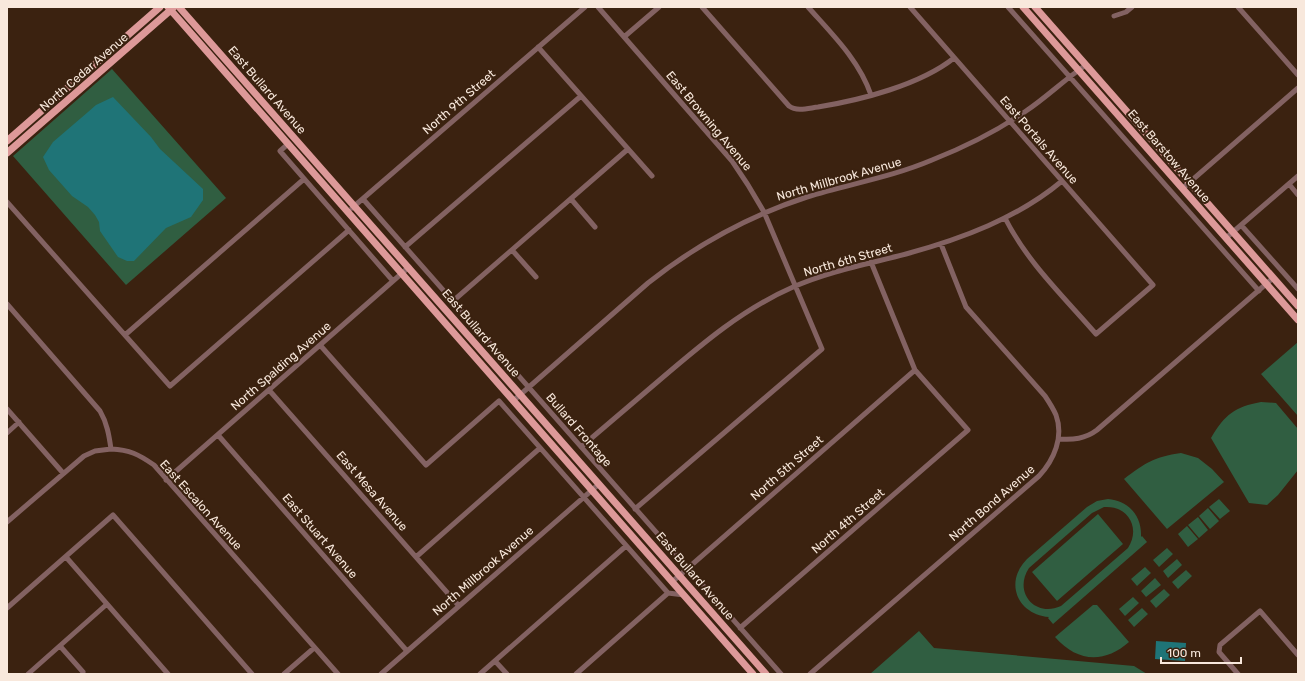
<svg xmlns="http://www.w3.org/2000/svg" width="1305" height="681" font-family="Rubik,sans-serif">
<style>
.green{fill:#305e41;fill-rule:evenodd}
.water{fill:#1f7477}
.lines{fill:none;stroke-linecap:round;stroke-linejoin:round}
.minor{stroke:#836262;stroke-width:5}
.major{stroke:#d99;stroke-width:7}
.labels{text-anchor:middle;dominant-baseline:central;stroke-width:4;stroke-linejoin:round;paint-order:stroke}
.street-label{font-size:12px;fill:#f8e8dc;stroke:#3b2210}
</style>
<rect width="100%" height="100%" fill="#3b2210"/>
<path class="green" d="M112 69 226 198 126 285 13 156Z
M1298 342V416L1261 374Z
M1261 402 1276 403 1298 429V470L1278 495 1267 505 1249 503 1211 438C1225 414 1235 407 1261 402Z
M1181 453 1198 458 1212 469 1224 482 1167 529 1124 479C1145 463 1154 457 1181 453Z
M1108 499C1129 501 1142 516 1141 537L1142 536 1147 542 1053 624 1048 618 1049 617C1017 614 1004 582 1027 559L1087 507 1097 501ZM1104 507C1128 505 1141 528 1128 548L1061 606C1035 618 1013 592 1029 568L1092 513Z
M1219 499 1230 511 1220 519 1209 507Z
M1208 508 1219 521 1210 529 1199 516Z
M1098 514 1123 544 1057 601 1032 572Z
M1198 517 1208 530 1199 538 1188 525Z
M1187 526 1198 539 1188 547 1178 534Z
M1167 548 1173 554 1159 567 1153 560Z
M1177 559 1182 565 1168 578 1163 571Z
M1145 567 1151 573 1137 586 1131 579Z
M1186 570 1192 576 1178 589 1172 582Z
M1155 578 1161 585 1146 597 1141 591Z
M1164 589 1170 595 1156 608 1150 601Z
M1133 597 1139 603 1125 616 1119 609Z
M1093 605H1097L1129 642C1104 664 1077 662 1055 637Z
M1142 608 1148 614 1134 627 1128 620Z
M919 631 934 648 1134 666 1147 674H870Z"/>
<path class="water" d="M113 97 151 137 160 149 203 189V200L191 217 166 228 134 261H127L118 257 100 231 99 222 95 215 88 207 72 196 49 170 43 157 53 142 88 112 96 105Z
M1156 641 1186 643 1185 661 1155 659Z"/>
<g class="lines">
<path class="minor" d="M598 7 732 161C744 178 754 194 764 212L822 349 635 509
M702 7 789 106C797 112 809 108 818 107 861 100 920 85 954 58
M808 7C832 34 859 60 871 95
M910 7 1153 285 1096 334C1064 297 1027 262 1005 218
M1008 7 1259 291
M1238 7 1298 75
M1114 16 1126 12 1132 7
M624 37 659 7
M538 47 652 176
M288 144 280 151 393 281
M1289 184 1298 195
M1183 188 1298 88
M363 199 781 674
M571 199 595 227
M7 202 170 386 349 230
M352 208 585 7
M1241 225 1298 289
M1226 238 1298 176
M405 247 581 96
M512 250 536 277
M453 301 628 149
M7 304 100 411C107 423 109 435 111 449 130 450 138 454 154 465L338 674
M125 335 304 179
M320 345 426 465 499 401 668 593
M269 390 459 606
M513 401 648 283C696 245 748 216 807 197 849 184 892 177 932 160 965 147 997 131 1026 111 1047 97 1065 79 1086 65
M7 409 63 473
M7 433 19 422
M218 435 407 651
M1059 439C1073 440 1085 439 1097 430L1273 278
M581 447C608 424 635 401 662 378 703 343 743 309 793 287 830 271 868 264 906 254 961 239 1018 218 1062 181
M166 480 409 267
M7 522 84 456 95 451 111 449
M66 557 168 674
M416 557 540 448
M672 582 915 370
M7 608 113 515 252 674
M740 628 968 430 915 370 871 262
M60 646 83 672
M495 661 507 674
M28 674 107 604
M284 674 314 648
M381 674 599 484
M480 674 626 546
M576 674 668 593 684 595
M810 674 1039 476C1054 460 1064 437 1056 415 1053 408 1049 402 1045 396L966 307 941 244
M1238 674 1219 652 1220 645 1260 611 1298 655"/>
<path class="major" d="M168 7 753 674
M179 7 766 674
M1023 7 1298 320
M1035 7 1298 306
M7 141 160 7
M7 153 173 8"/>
</g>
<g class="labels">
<g class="street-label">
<text transform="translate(84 72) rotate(-41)">North Cedar Avenue</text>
<text transform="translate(267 90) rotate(49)">East Bullard Avenue</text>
<text transform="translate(459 102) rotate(-41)">North 9th Street</text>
<text transform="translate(709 121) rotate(50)">East Browning Avenue</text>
<text transform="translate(1039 140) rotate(49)">East Portals Avenue</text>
<text transform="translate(1169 156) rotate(49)">East Barstow Avenue</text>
<text transform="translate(839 179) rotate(-16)">North Millbrook Avenue</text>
<text transform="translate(848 260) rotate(-16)">North 6th Street</text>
<text transform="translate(481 333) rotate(49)">East Bullard Avenue</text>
<text transform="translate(281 366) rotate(-41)">North Spalding Avenue</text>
<text transform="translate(579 430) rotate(49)">Bullard Frontage</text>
<text transform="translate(787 468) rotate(-41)">North 5th Street</text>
<text transform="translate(372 491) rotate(49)">East Mesa Avenue</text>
<text transform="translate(992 503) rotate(-41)">North Bond Avenue</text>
<text transform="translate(201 505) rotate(48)">East Escalon Avenue</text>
<text transform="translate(848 521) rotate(-41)">North 4th Street</text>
<text transform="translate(320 536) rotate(49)">East Stuart Avenue</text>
<text transform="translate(483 571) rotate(-41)">North Millbrook Avenue</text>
<text transform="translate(695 576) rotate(49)">East Bullard Avenue</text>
</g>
</g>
<rect width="1305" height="681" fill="none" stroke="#f8e8dc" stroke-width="16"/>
<path d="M1161 657v6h80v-6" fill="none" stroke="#f8e8dc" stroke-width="2"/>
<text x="1167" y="657" font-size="12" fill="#f8e8dc" stroke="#3b2210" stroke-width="3" paint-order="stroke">100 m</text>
</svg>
